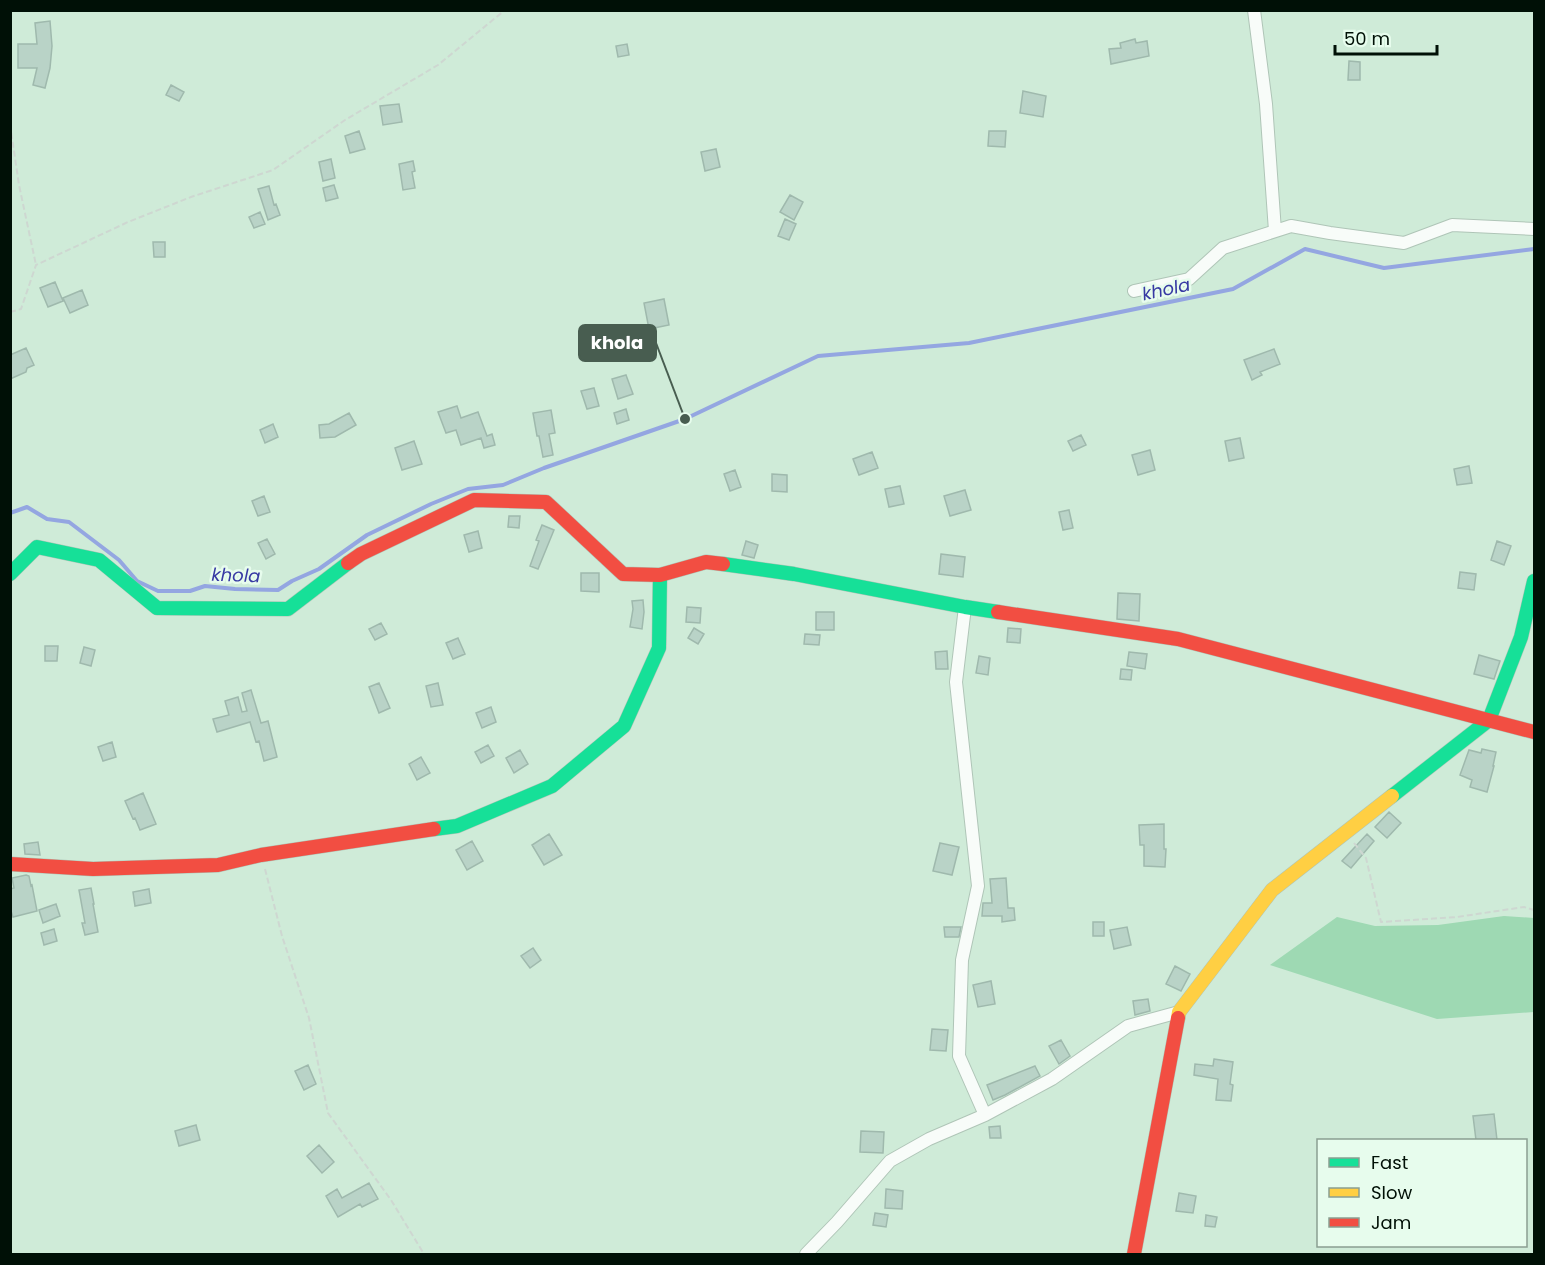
<svg xmlns="http://www.w3.org/2000/svg" width="1545" height="1265" font-family="Poppins,sans-serif">
<style>
.green{fill:#9ed9b3}
.lines{fill:none;stroke-linecap:round;stroke-linejoin:round}
.stream{stroke:#94a6e1;stroke-width:4}
.building{fill:#b9d3c7;stroke:#9fb9ad;stroke-width:1.5}
.street-casing{stroke:#afc5b7;stroke-width:14}
.fast-casing{stroke:#afc5b7;stroke-width:15}
.slow-casing{stroke:#afc5b7;stroke-width:15}
.jam-casing{stroke:#afc5b7;stroke-width:15}
.path{stroke:#ced7d1;stroke-width:2;stroke-dasharray:6 3;stroke-linecap:butt}
.street{stroke:#f8fcf9;stroke-width:12}
.fast{stroke:#16e098;stroke-width:14}
.slow{stroke:#ffcf43;stroke-width:14}
.jam{stroke:#f24e42;stroke-width:14}
.labels{text-anchor:middle;dominant-baseline:central;stroke-width:5;stroke-linejoin:round;paint-order:stroke}
.water-label{font-size:18px;font-style:italic;fill:#3739a3;stroke:#e7fced}
.leader{fill:none;stroke:#485d50;stroke-width:2}
.callout-dot{fill:#485d50;stroke:#e7fced;stroke-width:2}
.callout{fill:#485d50;stroke:#485d50;stroke-width:2}
.callout-label{font-size:18px;text-anchor:middle;font-weight:bold;fill:#fff}
</style>
<rect width="100%" height="100%" fill="#cfebd8"/>
<path class="green" d="M1504 916 1534 918V1012L1437 1019 1270 965 1337 917 1375 926 1438 925Z"/>
<g class="lines">
<path class="stream" d="M10 513 27 507 47 519 69 522 119 560 137 581 158 591H190L205 586 235 589 278 590 292 581 319 569 367 535 431 504 468 489 503 485 544 468 685 419 818 356 969 343 1233 289 1305 249 1384 268 1534 249"/>
</g>
<path class="building" d="M50 21 52 46 50 68 45 88 33 85 37 68H18V44H37L35 23Z
M1135 39 1136 43 1147 41 1149 56 1111 64 1109 49 1121 48 1120 43Z
M627 44 629 55 618 57 616 46Z
M1349 61 1360 62V80H1348Z
M171 85 184 92 179 101 166 95Z
M1023 91 1046 96 1043 117 1020 113Z
M399 104 402 122 383 125 380 106Z
M359 131 365 149 350 153 345 136Z
M989 131H1006L1005 147 988 146Z
M716 149 720 167 705 171 701 152Z
M331 159 335 178 323 181 319 162Z
M413 161 415 171 412 172 415 188 403 190 399 164Z
M334 185 338 198 326 201 323 188Z
M269 186 274 205 276 204 280 215 268 220 258 189Z
M790 195 803 202 794 220 780 212Z
M260 212 265 224 254 228 249 217Z
M785 219 796 224 789 240 778 236Z
M153 242H165V257H154Z
M55 282 63 301 48 307 40 288Z
M82 290 88 305 70 313 63 298Z
M664 299 669 325 649 329 644 303Z
M26 348 34 365 27 368 26 372 10 379V355Z
M1274 349 1280 364 1260 372 1262 375 1252 380 1244 360Z
M626 375 633 394 618 399 612 379Z
M594 388 599 406 587 409 581 391Z
M457 406 461 418 478 412 487 436 492 434 495 445 484 448 481 438 461 445 456 430 446 433 438 412Z
M626 409 629 420 617 424 614 413Z
M551 410 555 433 549 434 553 455 543 457 539 436H537L533 413Z
M349 413 356 425 335 437 320 438 319 425 329 424Z
M273 424 278 437 265 443 260 430Z
M1081 435 1086 445 1073 451 1068 441Z
M1240 438 1244 458 1229 461 1225 441Z
M414 441 422 464 402 470 395 448Z
M1150 450 1155 470 1138 475 1132 455Z
M872 452 878 468 859 475 853 459Z
M1469 466 1472 483 1457 485 1454 469Z
M735 470 741 487 730 491 724 474Z
M772 474 787 475V492L772 491Z
M900 486 904 504 889 507 885 489Z
M965 490 971 510 950 516 944 496Z
M264 496 270 512 258 516 252 501Z
M1069 510 1073 528 1063 530 1059 512Z
M509 516H520L519 528 508 527Z
M542 525 554 530 538 569 530 566 539 541 536 540Z
M478 531 482 548 469 552 464 535Z
M267 539 275 554 266 559 258 543Z
M746 541 758 545 754 558 742 555Z
M1497 541 1511 546 1504 565 1491 560Z
M941 554 965 557 963 577 939 574Z
M1460 572 1476 574 1474 590 1458 588Z
M581 573H599V592L581 591Z
M1118 593 1140 594 1139 621 1117 619Z
M643 600 644 612 642 629 630 627 633 609 632 601Z
M687 607 701 608 700 623 686 622Z
M816 612H834V630H816Z
M381 623 387 634 375 640 369 629Z
M694 628 704 634 698 644 688 638Z
M1008 628 1021 629 1020 643 1007 642Z
M805 634 820 635 819 645 804 644Z
M458 638 465 654 453 659 446 643Z
M45 646H58L57 661H45Z
M84 647 95 650 91 666 80 663Z
M947 651 948 669H936L935 652Z
M1129 652 1147 654 1145 669 1127 666Z
M1479 655 1500 661 1494 679 1474 674Z
M979 656 990 658 988 675 976 673Z
M1121 669 1132 670 1131 680 1120 679Z
M379 683 390 708 379 713 369 687Z
M438 683 443 705 431 707 426 686Z
M251 690 261 723 268 721 277 757 264 761 259 741 256 742 250 722 217 732 213 719 229 715 225 701 238 697 242 712 247 711 242 693Z
M491 707 496 722 482 728 476 713Z
M112 742 116 757 103 761 98 747Z
M488 745 494 756 481 763 475 752Z
M1482 749 1496 752 1493 766H1494L1487 792 1470 787 1472 780 1460 775 1469 750 1481 753Z
M520 750 528 764 514 773 506 758Z
M421 757 430 773 417 780 409 764Z
M143 793 156 824 140 830 135 818 133 819 125 801Z
M1389 812 1401 823 1387 838 1375 827Z
M1164 824V849H1166L1165 867 1144 866V845H1140L1139 825Z
M549 834 562 855 544 865 532 845Z
M1367 834 1374 841 1351 868 1342 861Z
M472 841 483 861 467 870 456 850Z
M38 842 40 855 25 854 24 844Z
M940 843 959 847 952 875 933 871Z
M26 875 29 876 31 886 32 885 37 911 13 917 10 908V889L14 888 12 878Z
M1006 878 1008 908H1014L1015 920 1002 922V916H982L983 903H992L990 879Z
M91 888 94 904H93L98 932 85 935 82 923H85L79 890Z
M149 889 151 903 135 906 133 892Z
M56 904 60 916 43 923 39 910Z
M1093 922H1104V936H1093Z
M944 927H961L959 937H945Z
M1127 927 1131 945 1114 949 1110 930Z
M54 929 57 941 44 945 41 933Z
M533 948 541 960 530 968 521 956Z
M1175 966 1190 974 1181 991 1166 984Z
M991 981 995 1004 978 1007 973 985Z
M1148 999 1150 1011 1135 1015 1133 1001Z
M932 1029 948 1030 946 1051 930 1050Z
M1061 1040 1070 1056 1059 1064 1049 1046Z
M1214 1059 1233 1062 1230 1084 1233 1085 1231 1101 1216 1100 1218 1079 1194 1075 1195 1064 1213 1066Z
M308 1065 316 1084 304 1090 295 1071Z
M1035 1066 1040 1076 1005 1095 993 1100 987 1085Z
M1494 1114 1497 1140H1476L1473 1116Z
M196 1125 200 1140 179 1146 175 1131Z
M1000 1126 1001 1138H990L989 1127Z
M861 1131 884 1132 883 1153 860 1152Z
M319 1145 334 1162 322 1173 307 1156Z
M369 1183 378 1199 362 1207 360 1204 338 1217 326 1196 337 1189 342 1198Z
M886 1189 903 1191 902 1209 885 1208Z
M1179 1193 1196 1196 1193 1213 1176 1211Z
M875 1213 888 1215 886 1227 873 1225Z
M1206 1215 1217 1217 1215 1227 1205 1226Z"/>
<g class="lines">
<g class="street-casing">
<path id="street" d="M1254 10 1266 104 1275 231
M1134 291 1189 279 1223 248 1291 226 1330 233 1404 243 1452 225 1534 229
M965 607 956 682 978 886 962 960 959 1056 985 1115
M806 1254 837 1222 890 1161 929 1139 985 1115 1052 1079 1128 1026 1179 1012"/>
</g>
<g class="fast-casing">
<path id="fast" d="M723 564 794 574 965 607 998 612
M10 574 37 547 99 560 157 608 288 609 348 563
M1392 796 1489 720 1521 637 1534 581
M434 829 457 826 552 786 624 726 659 648 660 575"/>
</g>
<g class="slow-casing">
<path id="slow" d="M1178 1018 1179 1012 1272 890 1392 796"/>
</g>
<g class="jam-casing">
<path id="jam" d="M348 563 361 554 474 500 546 502 623 574 660 575 706 562 723 564
M998 612 1178 639 1534 732
M10 864 93 869 218 865 261 855 434 829
M1134 1254 1178 1018"/>
</g>
<path class="path" d="M10 124 19 185 36 265
M10 312 21 309 36 265 128 222 191 197 273 170 345 120 438 65 505 10
M1354 843 1366 858 1381 922 1457 917 1524 907 1534 910
M265 869 282 936 309 1018 328 1113 391 1200 424 1254"/>
<use href="#street" class="street"/>
<use href="#fast" class="fast"/>
<use href="#slow" class="slow"/>
<use href="#jam" class="jam"/>
</g>
<g class="labels">
<g class="water-label">
<text transform="translate(1166 289) rotate(-12)">khola</text>
<text transform="translate(236 575) rotate(2)">khola</text>
</g>
</g>
<path class="leader" d="M685 419L656 343"/>
<circle class="callout-dot" cx="685" cy="419" r="6"/>
<rect class="callout" x="579" y="325" width="77" height="36" rx="6"/>
<g class="callout-label">
<text x="617" y="349">khola</text>
</g>
<rect width="1545" height="1265" fill="none" stroke="#001006" stroke-width="24"/>
<rect x="1317" y="1139" width="210" height="108" fill="#e7fced" stroke="#8b9e91" stroke-width="1.5"/>
<rect x="1329" y="1158" width="30" height="9" fill="#16e098" stroke="#8b9e91" stroke-width="1.5"/>
<text x="1371" y="1169" font-size="18" fill="#001006">Fast</text>
<rect x="1329" y="1188" width="30" height="9" fill="#ffcf43" stroke="#8b9e91" stroke-width="1.5"/>
<text x="1371" y="1199" font-size="18" fill="#001006">Slow</text>
<rect x="1329" y="1218" width="30" height="9" fill="#f24e42" stroke="#8b9e91" stroke-width="1.5"/>
<text x="1371" y="1229" font-size="18" fill="#001006">Jam</text>
<path d="M1335 45v9h102v-9" fill="none" stroke="#001006" stroke-width="3"/>
<text x="1344" y="45" font-size="18" fill="#001006" stroke="#e7fced" stroke-width="4.5" paint-order="stroke">50 m</text>
</svg>
